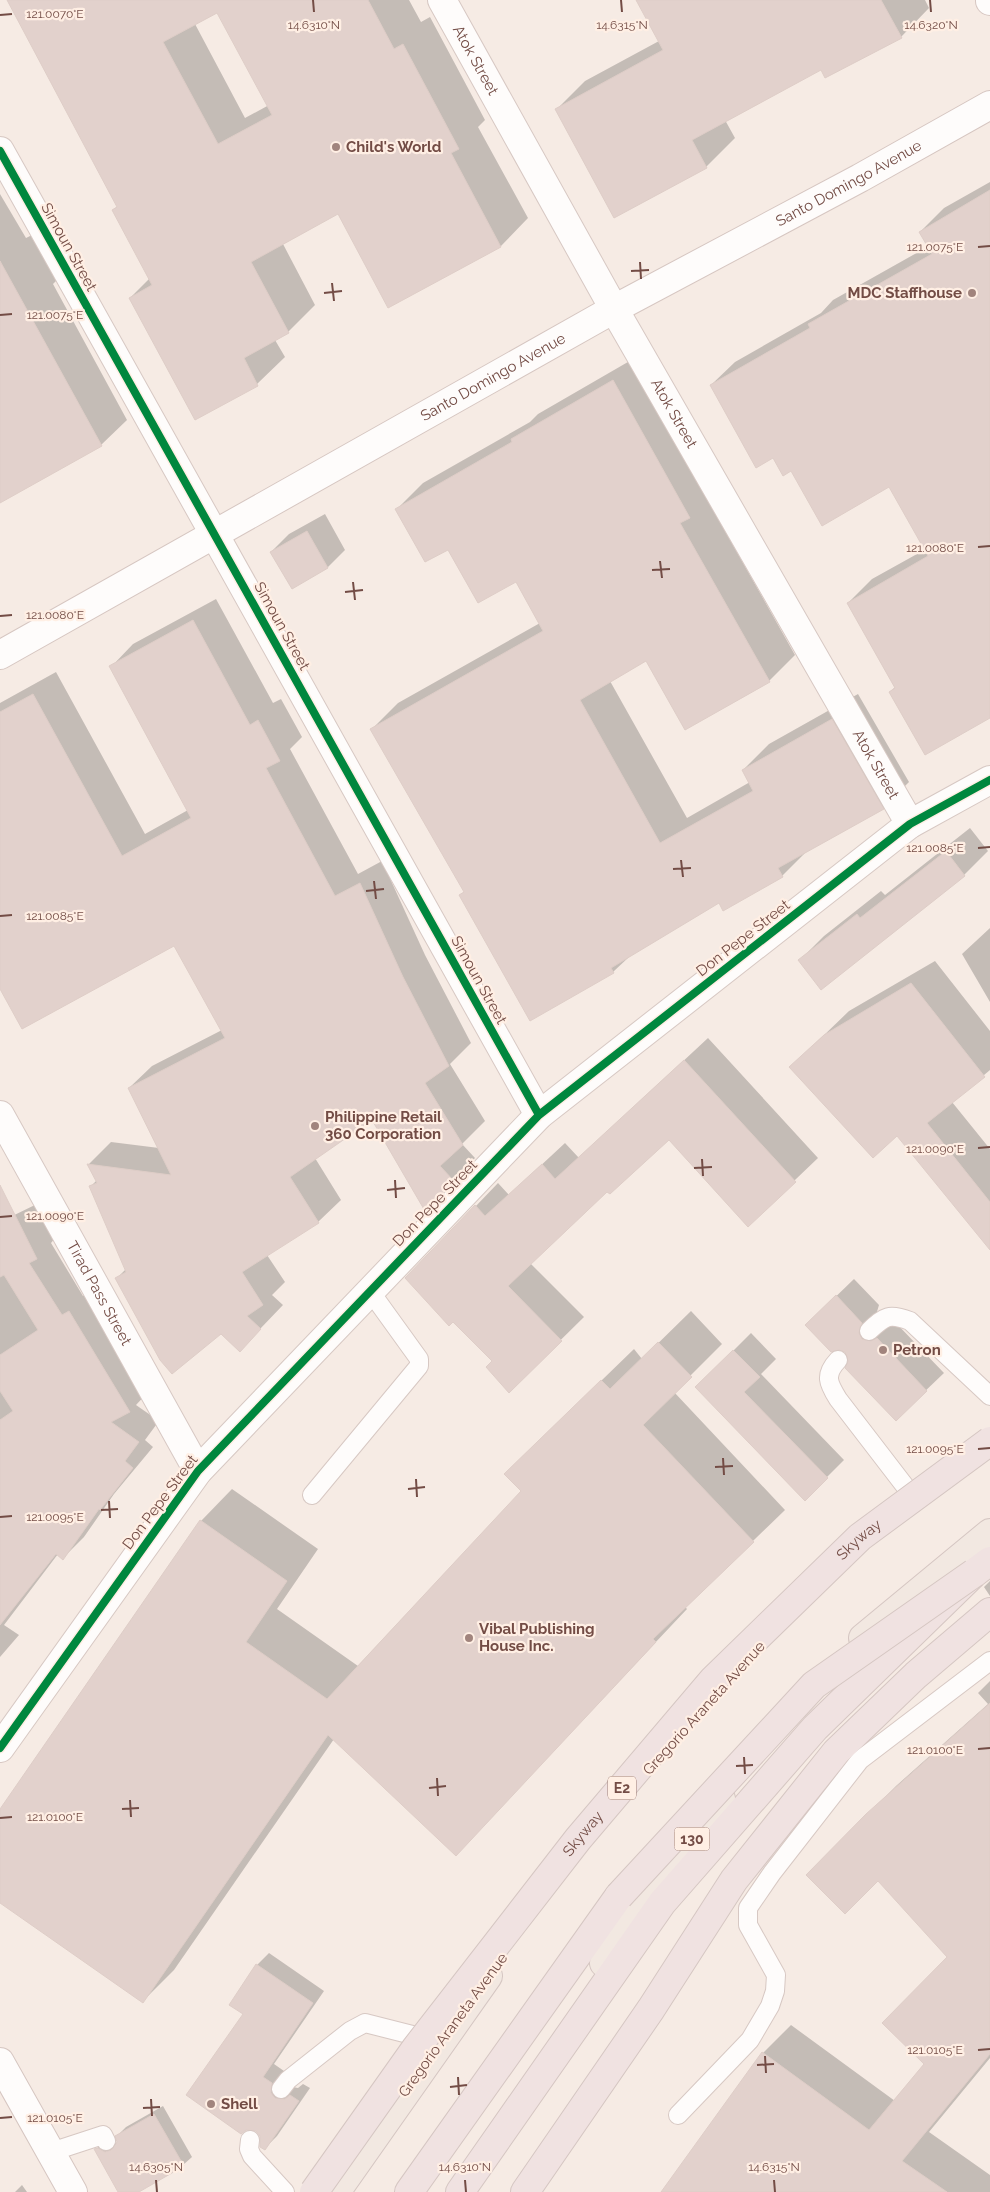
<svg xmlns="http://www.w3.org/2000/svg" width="990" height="2192" font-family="Raleway,sans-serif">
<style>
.shadow{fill:#0003;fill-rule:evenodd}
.building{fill:#e2d1cc;stroke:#decdc7;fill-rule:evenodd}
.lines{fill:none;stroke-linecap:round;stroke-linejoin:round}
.lane-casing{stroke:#d7c8c3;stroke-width:20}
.street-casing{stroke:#d7c8c3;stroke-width:30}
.secondary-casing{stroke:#d6c6c1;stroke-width:30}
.primary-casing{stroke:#d5c6c2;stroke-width:30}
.highway-casing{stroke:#d5c6c2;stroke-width:30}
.lane{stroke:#fefcfb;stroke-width:18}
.street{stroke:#fefcfb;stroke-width:28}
.secondary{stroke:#fefcfb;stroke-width:28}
.primary{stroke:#f2e8e1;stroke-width:28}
.highway{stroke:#f0e2e1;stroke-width:28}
.highway-bridge-casing{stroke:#d5c6c2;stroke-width:30;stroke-linecap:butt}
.highway-bridge{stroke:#f0e2e1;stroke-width:28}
.cycleway-casing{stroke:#ffefe4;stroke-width:11}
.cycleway{stroke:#00873e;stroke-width:8}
.ticks{fill:none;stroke:#734c45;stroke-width:2}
.poi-dot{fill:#a1847d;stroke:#ffefe4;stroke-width:2}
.labels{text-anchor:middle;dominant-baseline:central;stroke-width:4.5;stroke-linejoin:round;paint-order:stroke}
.shield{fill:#ffefe4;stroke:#9d7d75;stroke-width:1}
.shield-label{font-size:14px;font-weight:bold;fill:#734c45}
.street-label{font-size:15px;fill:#734c45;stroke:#ffefe4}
.poi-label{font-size:15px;font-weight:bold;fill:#734c45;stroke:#ffefe4;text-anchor:start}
.ticks-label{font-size:12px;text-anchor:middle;fill:#734c45;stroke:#ffefe4;stroke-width:4.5;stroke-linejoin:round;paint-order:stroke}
</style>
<rect width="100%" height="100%" fill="#f6ebe4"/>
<path class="shadow" d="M9 0H409L421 22 430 17 485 120 478 127 528 218 501 246 388 306 338 213 283 244 315 305 288 332 275 340 285 357 257 384 195 418 130 298 150 278 113 210 118 206ZM217 11 269 105 245 118 195 24Z
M637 0H925L929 8 901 37 821 68 725 120 735 138 706 167 556 110 585 81 659 41Z
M990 182V716L890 692 895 687 848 603 872 579 926 549 890 486 791 469 773 457 711 385 735 362 821 313 833 300 929 246 920 232 944 208Z
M0 194 26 238 32 235 57 280 53 284 127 420 101 445 0 502Z
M640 355 715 491 707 499 795 655 769 681 647 660 610 681 687 818 750 782 743 770 769 744 858 694 909 782 883 808 808 850 782 876 719 901 630 956 613 972 461 895 465 891 372 729 398 703 540 623 516 580 448 548 397 509 423 483 530 422 538 414Z
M325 514 345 550 328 567 292 588 271 552 289 534Z
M216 599 273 703 281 699 302 737 290 749 358 874 382 861 425 955 471 1043 450 1064 485 1121 462 1144 475 1158 447 1187 372 1118 315 1158 341 1200 318 1222 267 1255 285 1282 272 1295 283 1305 240 1350 221 1333 117 1278 126 1269 91 1186 97 1180 88 1165 111 1142 159 1148 129 1088 152 1066 222 1030 174 944 0 987V703L56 672 145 834 188 810 111 667 133 644Z
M970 828 988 851 964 875 821 988 800 960 824 936 881 891 885 895Z
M990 928V1002L962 954Z
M935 961 990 1031V1070L952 1102 990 1149V1248L897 1134 791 1067 849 1011Z
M708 1038 818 1158 748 1225 670 1138 608 1190 530 1263 584 1317 509 1391 493 1361 407 1278 498 1183 509 1195 565 1143 579 1158Z
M39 1203 56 1237 51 1243 83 1296 90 1291 150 1390 136 1405 159 1421 145 1440 153 1447 114 1494 84 1537 63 1558 58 1554 4 1625 19 1635 0 1657V1222Z
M854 1279 879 1305 876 1315 895 1322 944 1373 896 1419 850 1361 824 1308Z
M691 1311 722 1344 674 1392 785 1510 685 1607 687 1609 456 1854 334 1739 174 1970 143 2001 0 1901V1811L201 1521 232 1489 318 1549 277 1609 358 1666 522 1491 537 1443 634 1349 642 1359Z
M751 1333 776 1359 761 1374 844 1460 805 1499 697 1387Z
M990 1581V1596L984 1587Z
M990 1681V2058L929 2132 990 2175V2192H662L763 2053 791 2025 895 2101 926 2064 949 1957 878 1879 808 1875 896 1786 988 1704 978 1693Z
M269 1953 324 1991 274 2064 284 2071 282 2080 287 2086 298 2088 303 2084 310 2088 277 2136 265 2148 261 2136 244 2014 257 1965Z
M163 2106 192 2157 183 2165 137 2192H120L96 2149 108 2140 114 2143H118L117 2136 126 2127Z
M22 2185 27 2192H15Z"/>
<path class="building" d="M7 0H368L394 49 403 44 459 149 451 153 501 247 388 308 338 214 251 262 289 333 244 358 258 386 195 420 129 298 152 285 112 210 117 207ZM217 13 272 115 218 144 163 42Z
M636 0H881L902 38 825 78 821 70 692 140 707 168 614 218 555 109 663 50Z
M990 190V718L925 755 889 692 895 688 847 603 928 556 889 487 822 526 791 471 783 476 773 458 756 468 710 385 810 328 808 324 932 254 919 232Z
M0 261 102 446 0 503Z
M613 380 690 518 680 523 770 682 685 730 646 661 580 700 660 843 753 791 742 770 832 719 884 809 778 868 783 877 723 911 719 903 611 968 614 973 530 1021 459 895 464 892 370 729 543 631 516 582 478 603 448 550 425 562 395 509 512 442 511 439Z
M307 531 328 568 292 589 270 552Z
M193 620 250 725 258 720 280 761 266 768 335 896 360 883 403 977 449 1066 425 1083 463 1145 440 1166 454 1181 425 1211 372 1120 290 1177 319 1223 242 1272 263 1305 247 1316 261 1329 240 1352 221 1334 172 1374 160 1360 115 1278 126 1272 89 1186 97 1183 87 1164 171 1175 128 1088 225 1038 174 946 22 1029 0 989V712L33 694 122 856 191 818 109 666Z
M946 851 965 876 821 990 798 960 857 914 860 918Z
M911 983 985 1077 927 1123 990 1202V1250L897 1136 873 1158 789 1067 824 1035Z
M684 1060 796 1182 748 1227 669 1140 610 1194 607 1192 508 1286 562 1341 509 1393 486 1367 492 1361 453 1322 449 1326 405 1278 475 1205 485 1216 542 1164 555 1179Z
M0 1185 37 1259 29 1263 62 1315 69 1311 130 1412 111 1422 139 1442 125 1461 133 1468 100 1510 99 1509 63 1560 56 1554 0 1625V1420L13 1411 0 1391V1355L38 1330 4 1275 0 1277Z
M836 1295 862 1323 859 1333 862 1339 871 1341 877 1338 927 1391 896 1421 845 1368 848 1361 845 1352 839 1350 831 1352 805 1325Z
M658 1342 692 1377 643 1425 754 1542 653 1639 656 1642 456 1856 328 1735 143 2003 0 1903V1809L200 1520 287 1581 246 1642 327 1699 521 1491 504 1474 601 1380 610 1389Z
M733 1350 760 1377 744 1392 828 1478 805 1501 695 1387Z
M990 1703V2054L902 2161 947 2192H661L762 2052 869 2130 924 2064 882 2023 947 1957 878 1881 845 1914 806 1875 866 1814Z
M256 1964 313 2003 263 2077 272 2083 271 2093 275 2098 285 2099 290 2095 299 2101 265 2150 260 2147V2136L256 2131 246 2130 241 2134 186 2095 243 2014 229 2005Z
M154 2114 184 2166 139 2192H118L94 2149 98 2148 105 2152 111 2150 117 2142 115 2136Z"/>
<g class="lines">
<g class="lane-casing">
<path id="lane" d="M869 1331C885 1316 889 1313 910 1321L990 1396
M838 1360C824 1375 828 1383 838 1399L911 1494
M312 1495 419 1366V1359L370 1291
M281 2089 288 2080 350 2031 365 2023 432 2040
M678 2115 750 2040 770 2006 775 1991 776 1975 748 1925V1908L772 1873 860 1760 990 1661
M250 2140 249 2149 252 2156 285 2192
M51 2152 103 2135 106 2141"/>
</g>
<g class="street-casing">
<g id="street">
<path id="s1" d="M442 0 614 309 910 824"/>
<path d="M0 151 539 1115"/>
<path id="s2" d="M0 1115 198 1471"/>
<path d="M0 1748 198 1471 539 1115 910 824 990 780"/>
</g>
</g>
<g class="secondary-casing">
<g id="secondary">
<path d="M990 0V1"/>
<path id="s3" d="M0 655 614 309 860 178 990 105"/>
<path d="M0 2062 73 2192"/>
</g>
</g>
<g class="primary-casing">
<path id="primary" d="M863 1638 990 1533
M604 1963 644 1904 721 1799
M336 2192 488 1976"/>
</g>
<g class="highway-casing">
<path id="highway" d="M409 2192 619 1896
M460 2192 662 1903 815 1728 974 1573 990 1561
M525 2192 651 2009 734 1880 836 1752 916 1675 990 1612"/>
</g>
<use href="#lane" class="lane"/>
<use href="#street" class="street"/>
<use href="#secondary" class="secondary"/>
<use href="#primary" class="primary"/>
<use href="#highway" class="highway"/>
<g class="highway-bridge-casing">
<g id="highway-bridge">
<path d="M619 1896 814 1685 974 1573"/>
<path id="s4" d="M314 2192 416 2048 578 1839 713 1680 860 1537 990 1441"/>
</g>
</g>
<use href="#highway-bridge" class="highway-bridge"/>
<g class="cycleway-casing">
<path id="cycleway" d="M0 151 539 1115
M0 1748 198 1471 539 1115 910 824 990 780"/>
</g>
<use href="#cycleway" class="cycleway"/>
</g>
<path class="ticks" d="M313 0 314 12M621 0 622 12M930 0 931 12M0 15 12 14M978 247 990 246M640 262 641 279M631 271 649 270M332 283 334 301M324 293 342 291M0 315 12 314M978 547 990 546M660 561 662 578M652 570 670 569M353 582 355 600M345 592 363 590M0 616 12 615M978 848 990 847M681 860 683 877M673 869 691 868M374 881 376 899M366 891 384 889M0 916 12 915M978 1148 990 1147M702 1159 703 1176M694 1168 712 1167M395 1180 396 1198M387 1190 405 1188M0 1217 12 1216M978 1449 990 1448M723 1458 724 1475M715 1467 733 1466M416 1479 417 1497M408 1489 425 1487M109 1501 110 1518M101 1510 118 1509M0 1517 12 1516M978 1749 990 1748M744 1757 745 1774M736 1766 753 1765M437 1778 438 1796M429 1788 446 1786M130 1800 131 1817M122 1809 139 1808M0 1818 12 1817M978 2050 990 2049M765 2056 766 2073M757 2065 774 2064M458 2077 459 2095M450 2087 467 2085M151 2099 152 2116M143 2108 160 2107M0 2118 12 2117M156 2180 157 2192M465 2180 466 2192M774 2180 775 2192"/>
<g class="poi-dot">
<circle cx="336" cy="147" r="5"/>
<circle cx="972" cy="293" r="5"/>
<circle cx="315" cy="1126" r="5"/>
<circle cx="883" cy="1350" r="5"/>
<circle cx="469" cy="1638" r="5"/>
<circle cx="211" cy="2104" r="5"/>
</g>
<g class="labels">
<g class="shield">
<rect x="608" y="1776.5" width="28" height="23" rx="4"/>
<rect x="674.5" y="1827.5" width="35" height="23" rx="4"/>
</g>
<g class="shield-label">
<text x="622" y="1788">E2</text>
<text x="692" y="1839">130</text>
</g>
<g class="street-label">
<text stroke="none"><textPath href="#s1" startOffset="69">Atok Street</textPath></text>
<text stroke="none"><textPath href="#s3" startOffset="971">Santo Domingo Avenue</textPath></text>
<text transform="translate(69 247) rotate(61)">Simoun Street</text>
<text stroke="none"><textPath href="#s3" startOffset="566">Santo Domingo Avenue</textPath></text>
<text stroke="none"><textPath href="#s1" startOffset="474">Atok Street</textPath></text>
<text transform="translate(282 626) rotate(61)">Simoun Street</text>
<text stroke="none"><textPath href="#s1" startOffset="879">Atok Street</textPath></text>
<text transform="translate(743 938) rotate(-38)">Don Pepe Street</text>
<text transform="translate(479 980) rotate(61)">Simoun Street</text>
<text transform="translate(435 1203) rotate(-46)">Don Pepe Street</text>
<text stroke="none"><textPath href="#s2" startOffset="204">Tirad Pass Street</textPath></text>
<text transform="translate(160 1502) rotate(-53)">Don Pepe Street</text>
<text stroke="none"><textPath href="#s4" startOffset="852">Skyway</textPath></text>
<text transform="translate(704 1708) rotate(-48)">Gregorio Araneta Avenue</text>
<text stroke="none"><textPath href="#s4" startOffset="448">Skyway</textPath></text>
<text transform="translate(453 2025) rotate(-54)">Gregorio Araneta Avenue</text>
</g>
<g class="poi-label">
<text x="346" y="147">Child's World</text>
<text x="962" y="293" text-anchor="end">MDC Staffhouse</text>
<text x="325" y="1117">Philippine Retail<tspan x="325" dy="17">360 Corporation</tspan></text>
<text x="893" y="1350">Petron</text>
<text x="479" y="1629">Vibal Publishing<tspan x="479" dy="17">House Inc.</tspan></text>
<text x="221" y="2104">Shell</text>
</g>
</g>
<g class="ticks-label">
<text x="55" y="18">121.0070°E</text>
<text x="314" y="29">14.6310°N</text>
<text x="622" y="29">14.6315°N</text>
<text x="931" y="29">14.6320°N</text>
<text x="935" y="251">121.0075°E</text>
<text x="55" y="319">121.0075°E</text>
<text x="935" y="552">121.0080°E</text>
<text x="55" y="619">121.0080°E</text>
<text x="935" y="852">121.0085°E</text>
<text x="55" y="920">121.0085°E</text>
<text x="935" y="1153">121.0090°E</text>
<text x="55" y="1220">121.0090°E</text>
<text x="935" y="1453">121.0095°E</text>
<text x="55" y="1521">121.0095°E</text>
<text x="935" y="1754">121.0100°E</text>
<text x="55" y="1821">121.0100°E</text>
<text x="935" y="2054">121.0105°E</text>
<text x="55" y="2122">121.0105°E</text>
<text x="156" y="2171">14.6305°N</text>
<text x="465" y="2171">14.6310°N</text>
<text x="774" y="2171">14.6315°N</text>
</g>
</svg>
